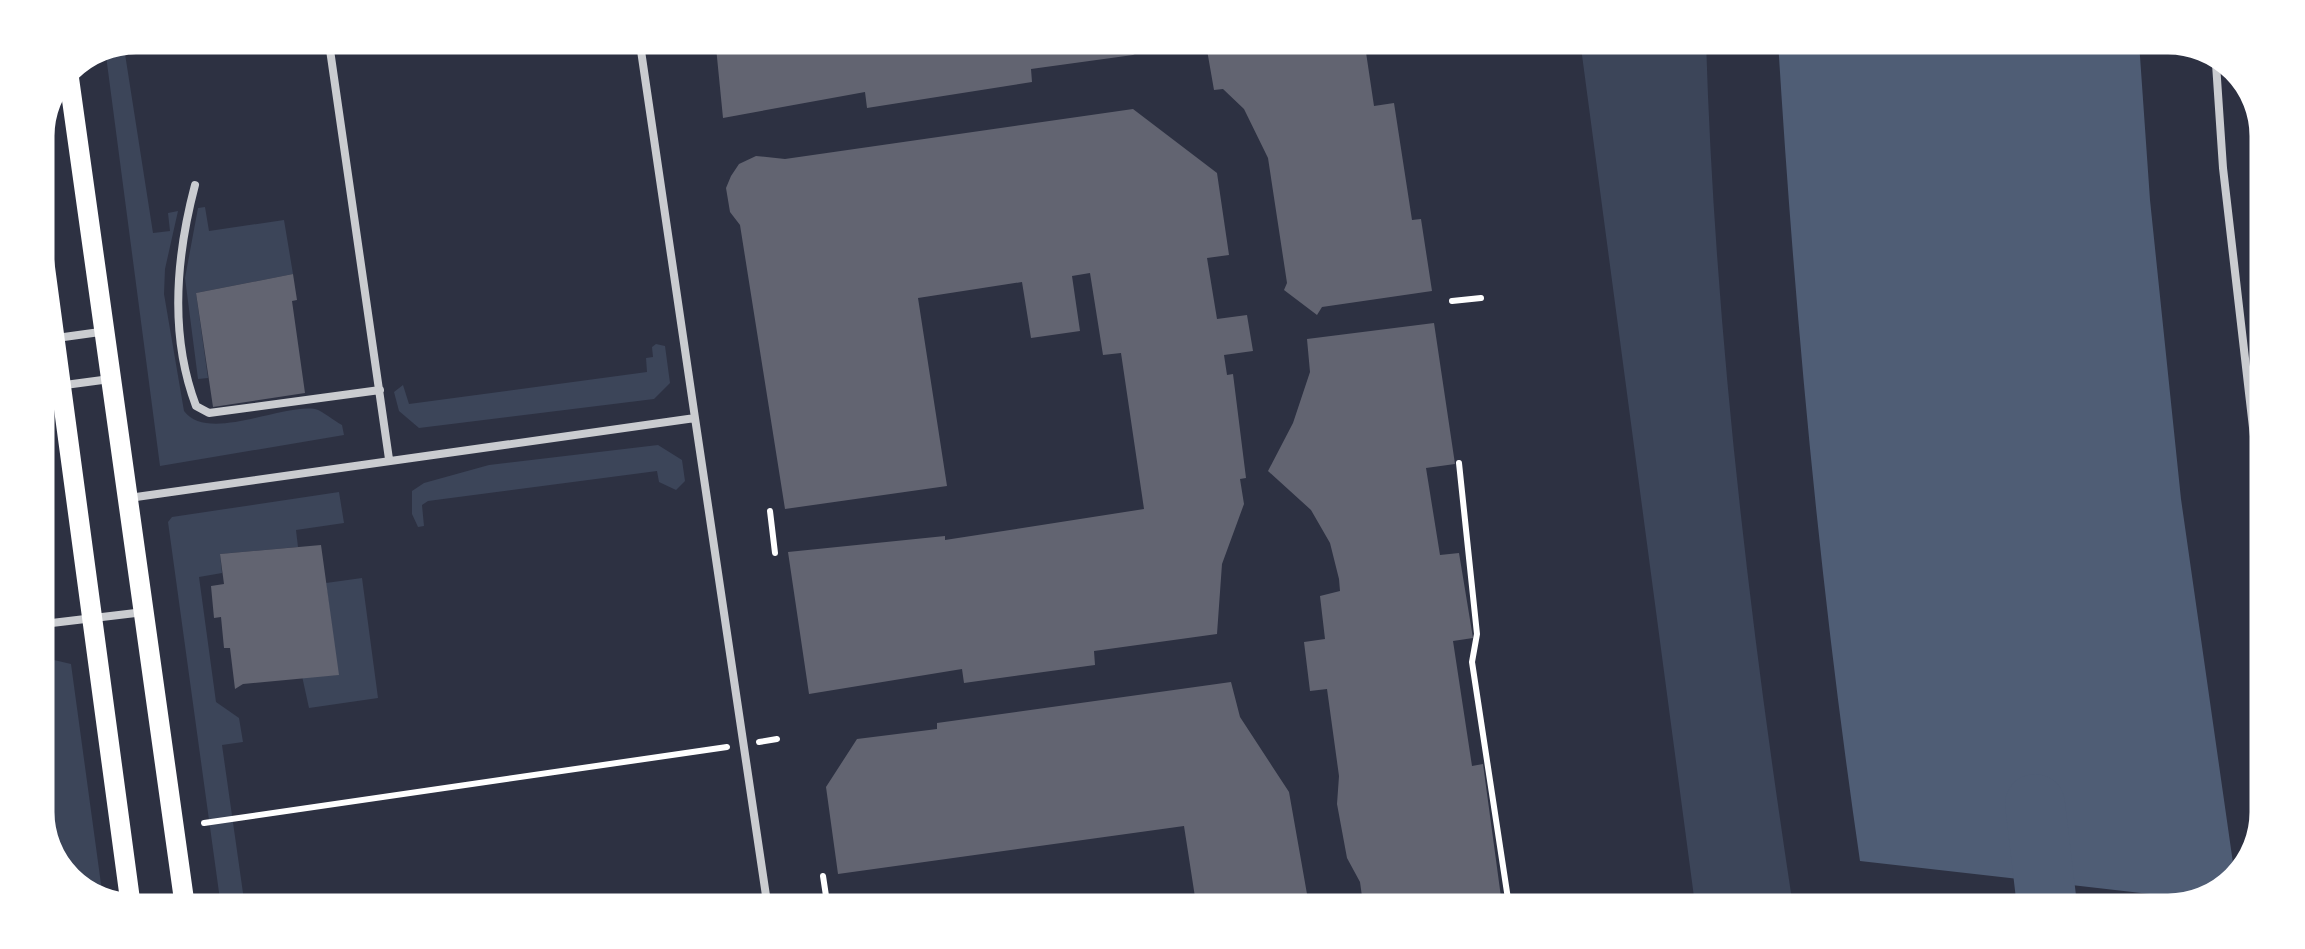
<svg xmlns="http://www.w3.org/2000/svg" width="2305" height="949" font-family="Poppins,sans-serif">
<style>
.green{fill:#3c4559}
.water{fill:#4f5d75}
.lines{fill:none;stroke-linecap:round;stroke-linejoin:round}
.river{stroke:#4f5d75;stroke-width:60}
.building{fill:#626471}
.path{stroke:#fff;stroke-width:6}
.service{stroke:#caccd0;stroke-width:8}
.secondary{stroke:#fff;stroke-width:20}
.rim{fill:none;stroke:#fff;stroke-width:5}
</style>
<rect width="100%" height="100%" fill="#2d3142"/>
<path class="green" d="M1580 40 1706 41C1715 332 1750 625 1794 913L1696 912Z
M123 41 153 233 170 231 168 213 178 211 165 269 164 294 184 411C208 443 280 404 315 409 323 411 334 421 342 425L344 435 160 466 105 48Z
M205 207 209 231 284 220 293 274 196 293 208 378 198 379 185 278 198 208Z
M656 344 665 346 670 383 654 399 419 428 399 411 394 392 403 385 409 404 647 372 646 358 653 357 652 347Z
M658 445 682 460 685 481 676 490 659 482 657 471 428 501 422 505 424 526 418 527 412 514V491L424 483 489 465Z
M339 492 344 523 296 530 298 547 220 554 222 573 199 577 216 702 239 718 243 742 222 745 245 907H221L168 522 172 517Z
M362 578 378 698 309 708 302 676 338 675 326 583Z
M35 641 53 646 54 660 71 664 104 906 56 874 35 819Z"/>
<path class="water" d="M1778 41 2139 42 2150 200 2181 499 2236 884 2225 897 2211 901 1860 861C1820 588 1795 316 1778 41Z"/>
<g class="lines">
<path class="river" d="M2035 804 2048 914"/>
</g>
<path class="building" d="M715 37 1161 39 1133 55 1031 69 1032 82 867 108 865 92 723 118Z
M1223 39H1364L1374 106 1394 103 1412 220 1421 219 1432 291 1322 307 1317 315 1284 290 1287 283 1268 158 1244 109 1223 89 1214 90 1207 50 1217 49Z
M1133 109 1217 173 1229 255 1207 258 1217 319 1247 315 1253 351 1224 355 1227 375 1233 374 1246 478 1240 479 1244 504 1222 564 1217 634 1094 651 1095 665 964 683 962 669 809 694 788 552 945 536V540L1144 509 1121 353 1103 355 1090 273 1072 276 1080 331 1031 338 1022 282 918 298 947 486 785 509 740 225 730 212 726 188 731 176 739 164 756 156 785 159Z
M293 274 297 300 292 301 305 393 213 407 196 293Z
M1434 323 1455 464 1426 468 1440 555 1459 553 1473 638 1453 641 1472 766 1483 764 1503 912 1364 911 1360 882 1347 858 1337 804 1339 776 1327 689 1310 691 1304 642 1325 639 1320 596 1340 591 1339 579 1330 543 1311 510 1268 471 1293 423 1310 372 1307 339Z
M321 545 339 675 243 684 235 689 230 648H224L221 617 214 618 211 586 224 584 220 554Z
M1231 682 1240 717 1289 792 1310 911 1197 910 1184 826 838 874 826 787 857 739 937 729V723Z"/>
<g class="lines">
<path class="path" d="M1370 39 1372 51
M2254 88 2270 152
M1452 301 1481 298
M1459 463 1477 634 1472 662 1510 912
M770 511 775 553
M759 742 777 739
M204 823 727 747
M823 876 828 909"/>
<path class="service" d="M328 36 389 459
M639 37 695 418
M2215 49 2223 168 2266 540
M195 185C176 257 169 335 196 406L209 413 380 390
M35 341 100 332
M35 389 110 379
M129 498 695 418 768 909
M35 625 144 612"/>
<path class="secondary" d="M67 64 185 907
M35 193 131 907"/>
</g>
<path d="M0 0H2305V949H0ZM136 52H2168A84 84 0 0 1 2252 136V812A84 84 0 0 1 2168 896H136A84 84 0 0 1 52 812V136A84 84 0 0 1 136 52Z" fill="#fff" fill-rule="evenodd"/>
<path class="rim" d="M136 52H2168A84 84 0 0 1 2252 136V812A84 84 0 0 1 2168 896H136A84 84 0 0 1 52 812V136A84 84 0 0 1 136 52Z"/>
</svg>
